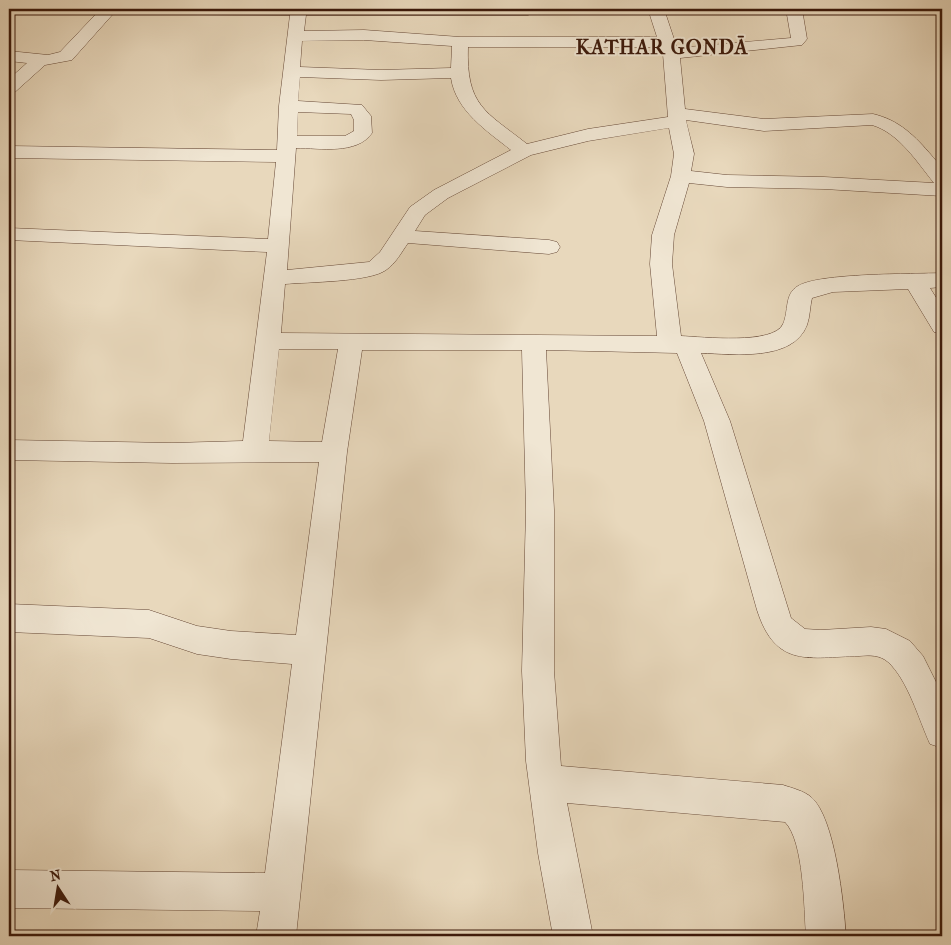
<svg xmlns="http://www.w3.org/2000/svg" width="951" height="945" font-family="'IM FELL French Canon',serif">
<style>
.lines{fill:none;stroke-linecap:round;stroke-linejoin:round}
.minor-casing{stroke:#664836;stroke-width:1}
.minor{fill:#f0e6d3;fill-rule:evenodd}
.labels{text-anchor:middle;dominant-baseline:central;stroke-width:4;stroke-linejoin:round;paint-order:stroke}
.far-district-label{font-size:20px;font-weight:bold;letter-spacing:1px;fill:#3b180a;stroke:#f0e6d3}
</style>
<rect width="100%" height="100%" fill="#e8d8bc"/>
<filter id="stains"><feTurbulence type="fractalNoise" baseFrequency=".004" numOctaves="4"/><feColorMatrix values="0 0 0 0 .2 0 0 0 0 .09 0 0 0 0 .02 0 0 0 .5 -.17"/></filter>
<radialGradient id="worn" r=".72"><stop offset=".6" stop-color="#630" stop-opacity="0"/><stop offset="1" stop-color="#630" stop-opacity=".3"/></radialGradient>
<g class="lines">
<g class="minor-casing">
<path id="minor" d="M93 9H535L533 13 528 15H306L304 31 364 30 460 37H657L648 9H664L677 48 791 38 786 9H802L807 39 802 45 680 58 685 109 764 119 873 114C899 120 915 136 932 156 935 160 941 165 942 169 945 175 942 189 942 196L824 189 727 187 689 183 674 235 672 264 681 336C702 337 774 345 783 324 789 311 784 294 798 286 818 273 914 274 942 273V287L930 288 942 307V334L934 332 908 289 833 292 812 298C810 306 810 317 807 325 793 362 733 354 701 353L730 421 791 618 805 629 821 630 871 627 886 629 910 641 923 656 942 694V748L930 744C919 720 908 680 888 662 880 655 870 655 859 656 809 657 776 669 757 610L704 421 677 353 546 350 554 510V671L561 766 783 785C792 788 804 791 811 797 835 817 844 905 846 936H806C804 909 804 841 785 822L567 803 593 936H553L538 853 526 761 522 671 526 510 522 350H362L347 452 296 936H256L260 911 9 908V870L265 873 292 664 231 659 197 654 149 638 9 632V604L149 610 197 626 231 631 296 635 319 462 172 463 9 460V440L172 443 243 441 267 252 9 240V228L268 239 276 162 9 158V146L277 150 279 106 290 15 113 14 72 60 45 65 15 92 9 93V79L27 63 9 61V51L48 55 60 52 97 13ZM364 40 452 46 451 68 381 70 300 67 302 41ZM468 47H660L663 54 668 117 588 129 527 144C485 111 466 106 468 47ZM300 77 381 80 451 78C456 111 487 131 511 150L434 190 410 207 380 252 369 262 287 270 296 148C320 148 357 155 372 133L371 116 362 105 298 101ZM298 112 351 114 354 120V131L345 136H297ZM686 120 764 131 872 125C899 133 917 162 934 183L824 177 727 175 691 171 694 154ZM669 128 674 154 671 176 652 235 650 264 657 336 281 333 285 284C307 282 370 282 386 270 396 263 401 253 408 243L549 254 557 252 560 247 557 242 549 240 415 231 425 215 448 198 531 155 588 141ZM279 349H338L322 442 269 441Z"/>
</g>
<use href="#minor" class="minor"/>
</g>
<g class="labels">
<g class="far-district-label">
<text x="662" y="47">KATHAR GONDĀ</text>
</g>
</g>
<rect width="951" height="945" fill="none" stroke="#e8d8bc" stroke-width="30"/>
<rect x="10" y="10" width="931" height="925" fill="none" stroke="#3b180a" stroke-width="2.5"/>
<rect x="15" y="15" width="921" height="915" fill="none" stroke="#3b180a"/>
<g transform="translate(58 888) rotate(348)" stroke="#f0e6d3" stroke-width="4" paint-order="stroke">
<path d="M0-4L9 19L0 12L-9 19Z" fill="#3b180a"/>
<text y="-8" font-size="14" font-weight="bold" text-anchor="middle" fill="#3b180a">N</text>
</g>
<rect width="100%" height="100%" filter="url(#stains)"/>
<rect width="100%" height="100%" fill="url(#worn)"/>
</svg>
